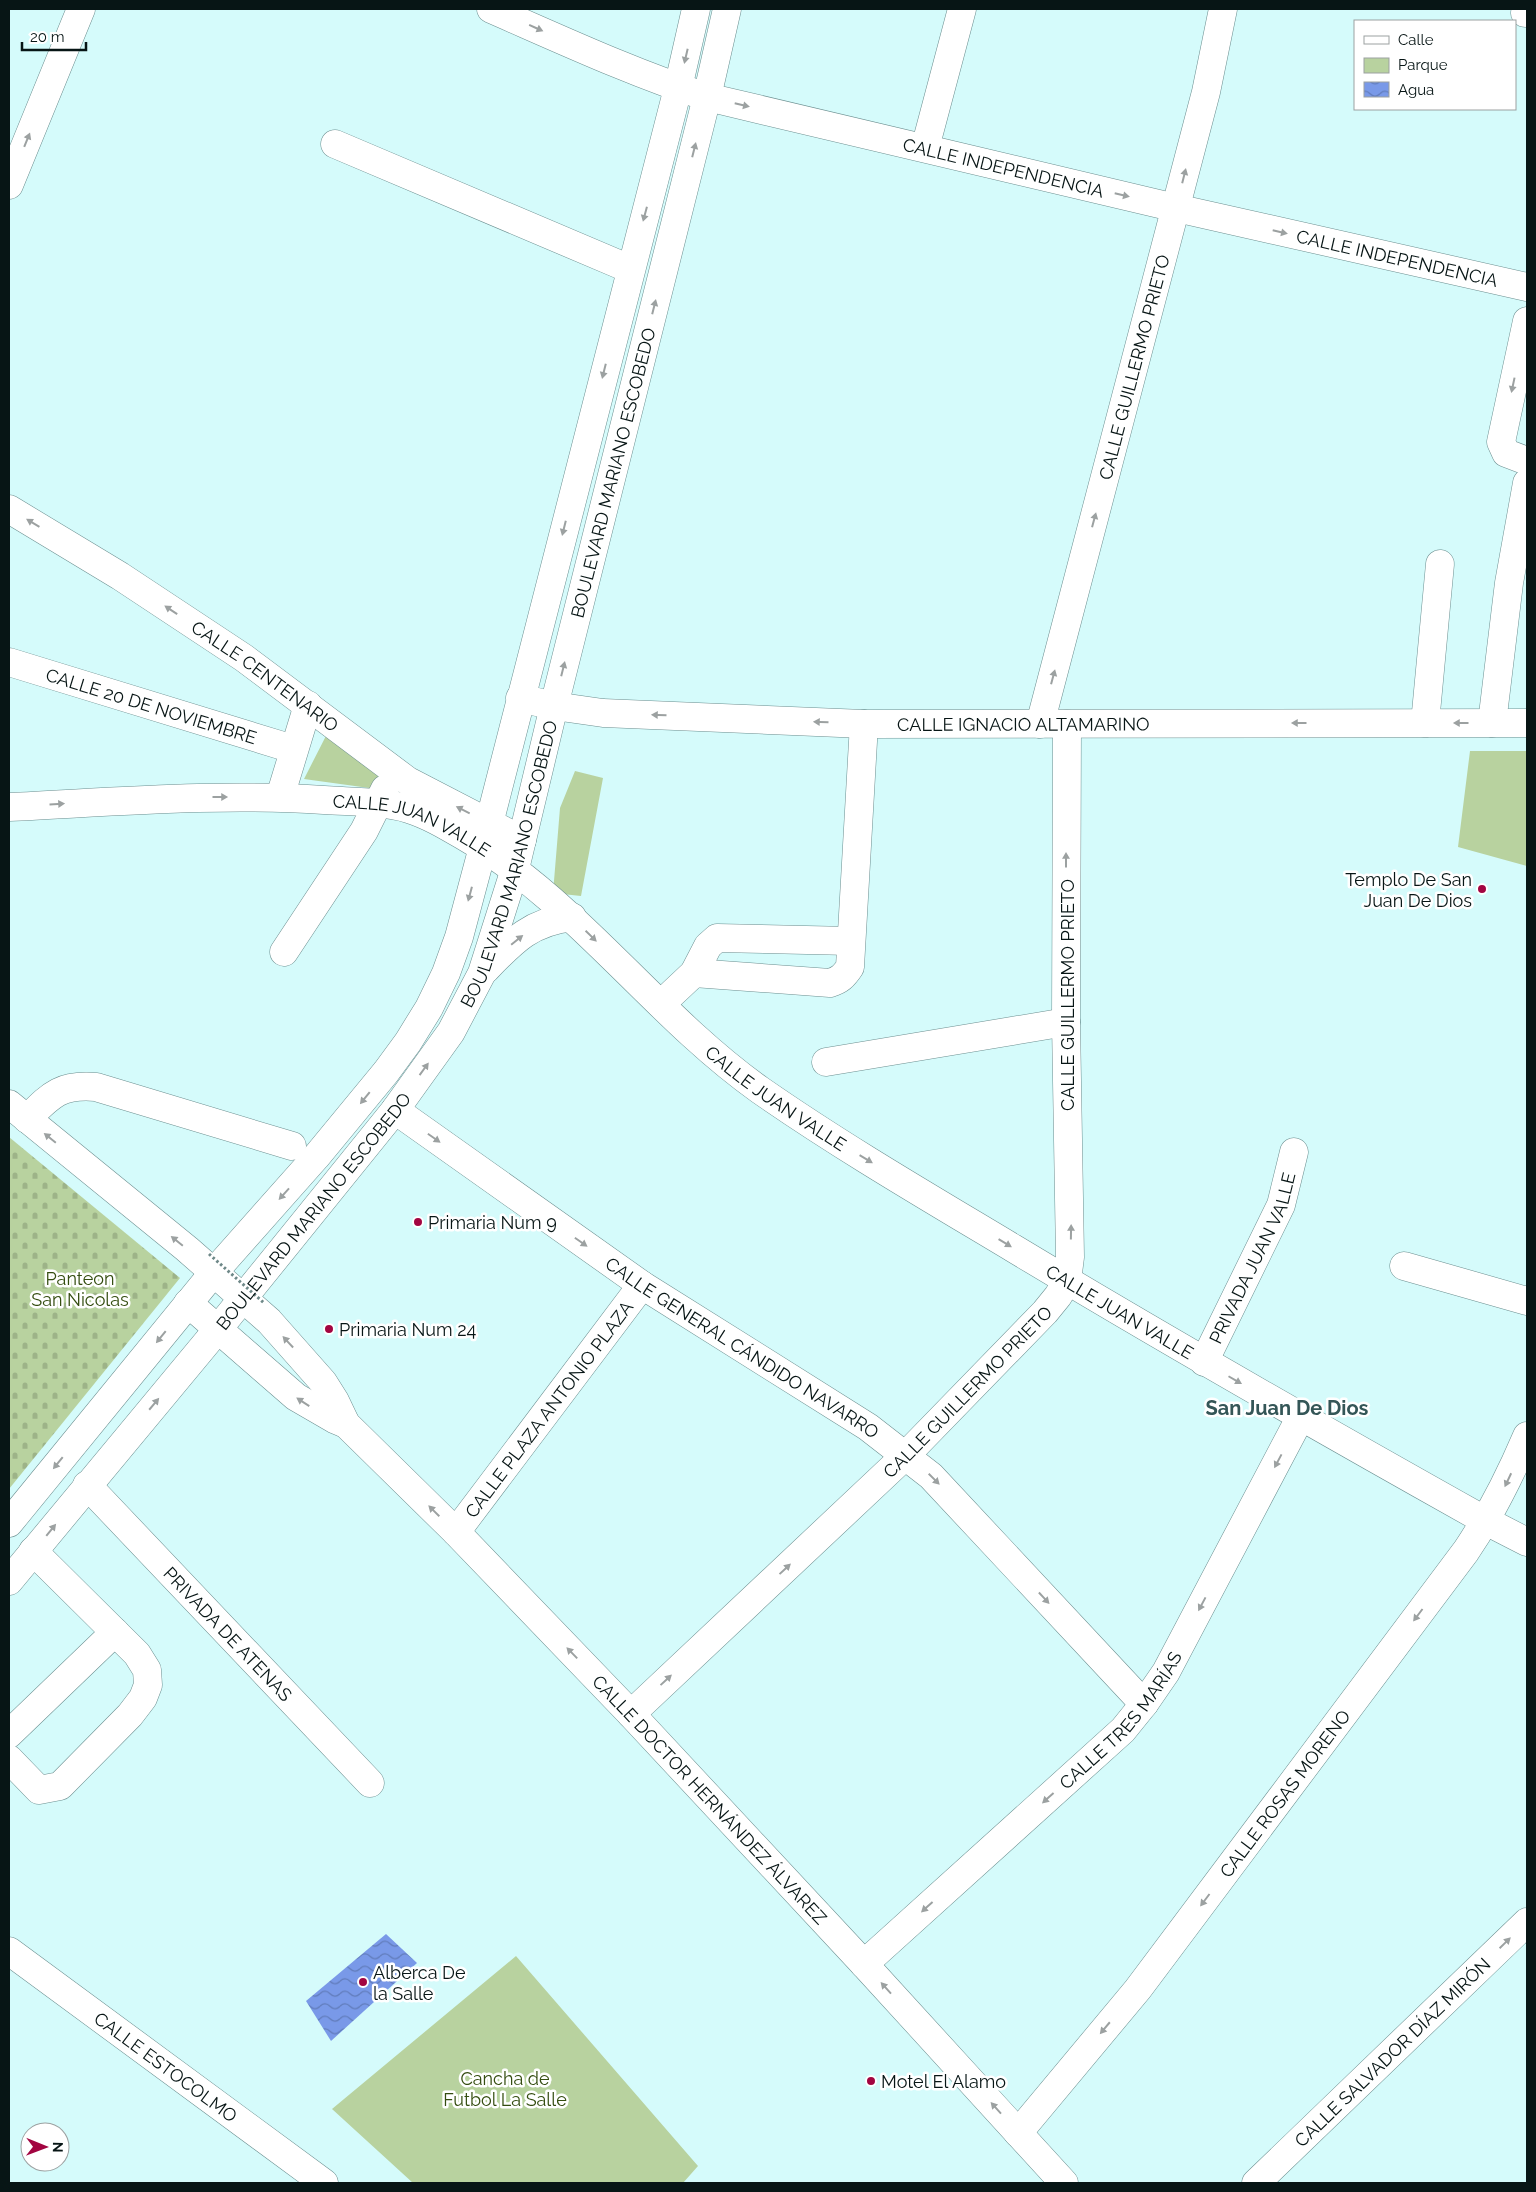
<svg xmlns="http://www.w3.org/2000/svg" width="1536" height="2192" font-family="Raleway,sans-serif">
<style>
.green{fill:#b8d29f}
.cemetery{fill:url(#cemetery-stones)}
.water{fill:url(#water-waves)}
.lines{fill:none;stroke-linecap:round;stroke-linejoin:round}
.minor-casing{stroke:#6c8f90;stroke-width:29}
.major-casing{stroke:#6c8f90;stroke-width:29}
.minor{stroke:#fff;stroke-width:28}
.major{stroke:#fff;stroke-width:28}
.path-bridge{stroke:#6e8888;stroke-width:3;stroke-dasharray:2.5 2.5;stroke-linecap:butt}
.oneway{fill:#9ca1a1}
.poi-dot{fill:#a20541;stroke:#fff;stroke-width:2}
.labels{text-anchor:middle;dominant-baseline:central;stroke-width:5;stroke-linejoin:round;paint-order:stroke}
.street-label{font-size:18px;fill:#071515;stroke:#fff}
.poi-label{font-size:18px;fill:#071515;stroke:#fff;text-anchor:start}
.park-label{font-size:18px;fill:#344d10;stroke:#fff}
.quarter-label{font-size:20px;font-weight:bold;fill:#345657;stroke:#fff}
</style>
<defs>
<pattern id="cemetery-stones" width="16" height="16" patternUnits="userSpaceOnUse" patternTransform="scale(1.25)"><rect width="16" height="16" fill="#b8d29f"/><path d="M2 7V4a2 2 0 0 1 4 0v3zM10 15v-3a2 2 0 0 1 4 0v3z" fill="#9db388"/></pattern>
<pattern id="water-waves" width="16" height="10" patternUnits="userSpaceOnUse" patternTransform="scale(1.25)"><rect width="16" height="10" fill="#7999e8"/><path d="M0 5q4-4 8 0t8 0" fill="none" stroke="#617cbb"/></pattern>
</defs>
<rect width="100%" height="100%" fill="#d5fbfb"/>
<path class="green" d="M329 730 420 795 304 779Z
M1470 751H1527V866L1458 847Z
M575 771 603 778 581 896 553 893 560 808Z
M516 1956 698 2166 683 2183H413L332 2109Z"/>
<path class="cemetery" d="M9 1137 180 1278 9 1489Z"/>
<path class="water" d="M386 1934 417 1963 331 2041 306 2001Z"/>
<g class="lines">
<g class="minor-casing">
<g id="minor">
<path id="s1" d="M491 9C562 40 633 73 707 97L1176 208 1527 287"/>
<path d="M1525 13 1526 9"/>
<path d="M335 144 630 269"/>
<path d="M925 148 962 9"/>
<path d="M9 185 81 9"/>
<path d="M1527 321 1501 442 1506 453 1527 461"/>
<path id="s2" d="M9 509 120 576 244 658 408 781 522 840"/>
<path id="s3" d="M9 662 293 749"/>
<path id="s4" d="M520 698 554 706 603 713 864 724 1527 723"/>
<path d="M1425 723 1440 564"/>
<path d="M1492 723 1509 583 1527 483"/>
<path id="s5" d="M1040 724 1206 92 1223 9"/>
<path d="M280 797 308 705"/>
<path id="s6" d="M9 807C114 802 219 793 324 800 352 802 382 801 409 809 428 815 445 825 462 835 577 901 653 1014 760 1090 842 1147 928 1197 1013 1248 1169 1342 1327 1432 1486 1521L1527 1542"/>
<path d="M284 952 364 831 385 789"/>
<path d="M694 973 830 983C840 980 844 976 850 967L864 724"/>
<path d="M661 1004 694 973 708 946 717 938 851 941"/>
<path d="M826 1062 1066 1022"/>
<path id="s7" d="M9 1104 187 1249 269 1321 323 1382 335 1401 346 1424 456 1532 631 1714 864 1964 1064 2183"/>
<path id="s8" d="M395 1110 642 1285 868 1427 931 1476 1144 1704"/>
<path d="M27 1119C51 1095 60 1084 96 1087L292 1146"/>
<path d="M1404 1266 1527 1301"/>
<path d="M188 1303 296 1397 334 1419 346 1424"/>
<path id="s9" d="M1204 1362 1281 1205 1294 1152"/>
<path id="s10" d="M87 1485 370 1783"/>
<path id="s11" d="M456 1532 642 1285"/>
<path id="s12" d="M631 1714 906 1455 1045 1312 1058 1296 1067 1281 1070 1257 1066 1022 1067 724"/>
<path d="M9 1734 115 1632"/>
<path d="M9 1759 39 1790 60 1786 130 1715 143 1698 148 1685 147 1670 137 1654 33 1551"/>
<path id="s13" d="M9 1951 324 2183"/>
<path id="s14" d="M864 1964 1123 1730 1144 1704 1166 1672 1300 1418"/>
<path id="s15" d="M1018 2133 1138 1989 1466 1551C1491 1514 1510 1476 1527 1436"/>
<path id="s16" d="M1256 2183 1527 1922"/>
</g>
</g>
<g class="major-casing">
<g id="major">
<path d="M485 970C513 941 530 922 572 917"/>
<path d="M9 1523 214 1272 316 1157 386 1072 408 1042 429 1008 446 973 459 937 483 847 678 88 696 9"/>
<path id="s17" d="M9 1581 218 1329 395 1110 451 1032 482 973 515 869 554 706 707 97 727 9"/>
</g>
</g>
<use href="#minor" class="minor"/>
<use href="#major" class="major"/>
<path class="path-bridge" d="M209 1254 264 1303"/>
</g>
<defs><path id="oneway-solid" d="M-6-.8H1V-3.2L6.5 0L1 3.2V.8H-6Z" transform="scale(1.25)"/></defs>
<g class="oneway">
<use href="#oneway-solid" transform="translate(536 28) rotate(24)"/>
<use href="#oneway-solid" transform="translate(686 56) rotate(103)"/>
<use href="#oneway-solid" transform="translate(742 105) rotate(13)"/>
<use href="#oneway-solid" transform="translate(27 140) rotate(-68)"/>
<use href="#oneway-solid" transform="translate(694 150) rotate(-76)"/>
<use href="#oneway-solid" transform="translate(1184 176) rotate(-76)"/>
<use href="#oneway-solid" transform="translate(1122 195) rotate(13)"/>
<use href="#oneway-solid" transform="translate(645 214) rotate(105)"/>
<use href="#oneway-solid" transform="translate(1280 232) rotate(13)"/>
<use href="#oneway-solid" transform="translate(654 307) rotate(-76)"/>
<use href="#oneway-solid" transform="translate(604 371) rotate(104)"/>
<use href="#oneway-solid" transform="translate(1513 385) rotate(102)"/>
<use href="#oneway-solid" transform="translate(1094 520) rotate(-75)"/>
<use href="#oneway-solid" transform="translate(33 523) rotate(-149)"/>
<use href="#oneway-solid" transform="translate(564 528) rotate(104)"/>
<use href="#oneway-solid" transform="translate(171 610) rotate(-146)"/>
<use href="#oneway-solid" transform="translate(563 669) rotate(-76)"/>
<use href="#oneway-solid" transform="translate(1053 677) rotate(-75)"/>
<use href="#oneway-solid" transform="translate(659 715) rotate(-178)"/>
<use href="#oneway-solid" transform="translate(821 722) rotate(-178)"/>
<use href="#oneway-solid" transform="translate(1299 723) rotate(180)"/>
<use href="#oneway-solid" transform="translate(1461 723) rotate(180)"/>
<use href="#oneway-solid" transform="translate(220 797)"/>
<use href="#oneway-solid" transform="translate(57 804) rotate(-3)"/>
<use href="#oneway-solid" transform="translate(463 810) rotate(-153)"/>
<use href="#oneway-solid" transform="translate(1066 860) rotate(-90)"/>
<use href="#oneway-solid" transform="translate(470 894) rotate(105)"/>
<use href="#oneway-solid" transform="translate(591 936) rotate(44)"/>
<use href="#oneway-solid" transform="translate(517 940) rotate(-39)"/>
<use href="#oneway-solid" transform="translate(424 1069) rotate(-54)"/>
<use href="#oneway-solid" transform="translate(365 1098) rotate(129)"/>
<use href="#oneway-solid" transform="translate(50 1138) rotate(-141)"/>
<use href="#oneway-solid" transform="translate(434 1138) rotate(35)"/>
<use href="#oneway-solid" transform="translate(866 1159) rotate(31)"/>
<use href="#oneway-solid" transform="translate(284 1194) rotate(132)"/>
<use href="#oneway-solid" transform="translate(1071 1232) rotate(-89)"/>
<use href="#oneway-solid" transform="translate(177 1241) rotate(-141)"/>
<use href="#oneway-solid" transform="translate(581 1242) rotate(35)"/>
<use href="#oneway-solid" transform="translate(1005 1243) rotate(31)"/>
<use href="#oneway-solid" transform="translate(161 1337) rotate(129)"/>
<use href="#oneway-solid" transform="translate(288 1342) rotate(-133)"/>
<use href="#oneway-solid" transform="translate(1235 1380) rotate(30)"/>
<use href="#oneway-solid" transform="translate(303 1402) rotate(-147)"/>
<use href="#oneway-solid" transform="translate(154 1404) rotate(-50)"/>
<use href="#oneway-solid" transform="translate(1278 1461) rotate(118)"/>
<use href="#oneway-solid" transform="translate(58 1463) rotate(129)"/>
<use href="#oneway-solid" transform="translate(934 1479) rotate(45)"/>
<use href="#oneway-solid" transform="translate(1508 1480) rotate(115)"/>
<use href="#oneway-solid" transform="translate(434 1511) rotate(-135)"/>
<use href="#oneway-solid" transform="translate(51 1530) rotate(-51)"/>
<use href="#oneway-solid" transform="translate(785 1569) rotate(-43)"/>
<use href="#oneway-solid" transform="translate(1044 1598) rotate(47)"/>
<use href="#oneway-solid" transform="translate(1202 1604) rotate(118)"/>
<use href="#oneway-solid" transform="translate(1418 1615) rotate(127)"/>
<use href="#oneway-solid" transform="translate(572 1653) rotate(-134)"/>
<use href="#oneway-solid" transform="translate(666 1680) rotate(-43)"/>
<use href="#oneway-solid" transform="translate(1048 1798) rotate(138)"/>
<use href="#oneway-solid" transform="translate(1205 1900) rotate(127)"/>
<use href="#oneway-solid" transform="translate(927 1907) rotate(138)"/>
<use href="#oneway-solid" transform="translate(1505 1943) rotate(-44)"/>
<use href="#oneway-solid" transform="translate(886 1988) rotate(-132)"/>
<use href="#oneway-solid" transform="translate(1105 2028) rotate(130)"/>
<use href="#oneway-solid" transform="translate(996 2108) rotate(-132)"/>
</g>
<g class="poi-dot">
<circle cx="1482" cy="889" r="5"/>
<circle cx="418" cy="1222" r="5"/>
<circle cx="329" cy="1329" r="5"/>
<circle cx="363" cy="1982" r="5"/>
<circle cx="871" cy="2081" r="5"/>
</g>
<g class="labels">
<g class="street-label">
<text stroke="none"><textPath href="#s1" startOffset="538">CALLE INDEPENDENCIA</textPath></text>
<text stroke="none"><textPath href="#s1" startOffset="942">CALLE INDEPENDENCIA</textPath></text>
<text stroke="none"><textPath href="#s5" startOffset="369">CALLE GUILLERMO PRIETO</textPath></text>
<text stroke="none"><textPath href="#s17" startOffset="1289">BOULEVARD MARIANO ESCOBEDO</textPath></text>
<text stroke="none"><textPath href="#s2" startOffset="306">CALLE CENTENARIO</textPath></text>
<text stroke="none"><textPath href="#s3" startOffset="149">CALLE 20 DE NOVIEMBRE</textPath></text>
<text stroke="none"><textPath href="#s4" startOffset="505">CALLE IGNACIO ALTAMARINO</textPath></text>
<text stroke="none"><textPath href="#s6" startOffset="408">CALLE JUAN VALLE</textPath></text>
<text stroke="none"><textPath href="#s17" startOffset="884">BOULEVARD MARIANO ESCOBEDO</textPath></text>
<text transform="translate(1067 995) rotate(-90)">CALLE GUILLERMO PRIETO</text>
<text stroke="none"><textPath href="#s6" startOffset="871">CALLE JUAN VALLE</textPath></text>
<text stroke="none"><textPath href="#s17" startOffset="479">BOULEVARD MARIANO ESCOBEDO</textPath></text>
<text stroke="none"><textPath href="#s9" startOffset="115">PRIVADA JUAN VALLE</textPath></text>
<text stroke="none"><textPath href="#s6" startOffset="1276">CALLE JUAN VALLE</textPath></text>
<text stroke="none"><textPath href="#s8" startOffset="421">CALLE GENERAL CÁNDIDO NAVARRO</textPath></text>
<text stroke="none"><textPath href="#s12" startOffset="466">CALLE GUILLERMO PRIETO</textPath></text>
<text stroke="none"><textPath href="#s11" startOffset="154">CALLE PLAZA ANTONIO PLAZA</textPath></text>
<text stroke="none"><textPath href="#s10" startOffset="205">PRIVADA DE ATENAS</textPath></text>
<text stroke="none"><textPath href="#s14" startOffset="355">CALLE TRES MARÍAS</textPath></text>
<text stroke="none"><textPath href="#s15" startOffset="432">CALLE ROSAS MORENO</textPath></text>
<text stroke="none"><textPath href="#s7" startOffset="991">CALLE DOCTOR HERNÁNDEZ ÁLVAREZ</textPath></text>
<text stroke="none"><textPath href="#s16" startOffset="189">CALLE SALVADOR DÍAZ MIRÓN</textPath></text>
<text stroke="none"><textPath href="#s13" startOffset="195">CALLE ESTOCOLMO</textPath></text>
</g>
<g class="poi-label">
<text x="1472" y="879" text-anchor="end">Templo De San<tspan x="1472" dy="21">Juan De Dios</tspan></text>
<text x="428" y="1222">Primaria Num 9</text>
<text x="339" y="1329">Primaria Num 24</text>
<text x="373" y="1972">Alberca De<tspan x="373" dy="21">la Salle</tspan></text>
<text x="881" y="2081">Motel El Alamo</text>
</g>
<g class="park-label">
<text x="80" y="1278">Panteon<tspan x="80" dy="21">San Nicolas</tspan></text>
<text x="505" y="2078">Cancha de<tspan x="505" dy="21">Futbol La Salle</tspan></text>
</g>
<g class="quarter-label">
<text x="1287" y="1408">San Juan De Dios</text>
</g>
</g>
<rect width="1536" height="2192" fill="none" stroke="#071515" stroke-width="20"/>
<rect x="1354" y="20" width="162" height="90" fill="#ffffff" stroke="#9ca1a1"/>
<rect x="1364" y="36" width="25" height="8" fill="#ffffff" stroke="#9ca1a1"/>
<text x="1398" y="45" font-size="15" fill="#071515">Calle</text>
<rect x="1364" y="58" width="25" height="15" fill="#b8d29f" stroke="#9ca1a1"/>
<text x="1398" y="70" font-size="15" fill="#071515">Parque</text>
<rect x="1364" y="82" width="25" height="15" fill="url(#water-waves)" stroke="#9ca1a1"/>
<text x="1398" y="95" font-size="15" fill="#071515">Agua</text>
<g transform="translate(45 2147) rotate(91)"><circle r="24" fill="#ffffff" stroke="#9ca1a1"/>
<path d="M0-4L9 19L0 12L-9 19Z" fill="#a20541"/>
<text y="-8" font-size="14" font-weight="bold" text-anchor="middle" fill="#071515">N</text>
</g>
<path d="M22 42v8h64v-8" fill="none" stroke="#071515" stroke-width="2.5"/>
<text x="30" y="42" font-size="15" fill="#071515" stroke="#ffffff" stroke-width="4" paint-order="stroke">20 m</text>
</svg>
